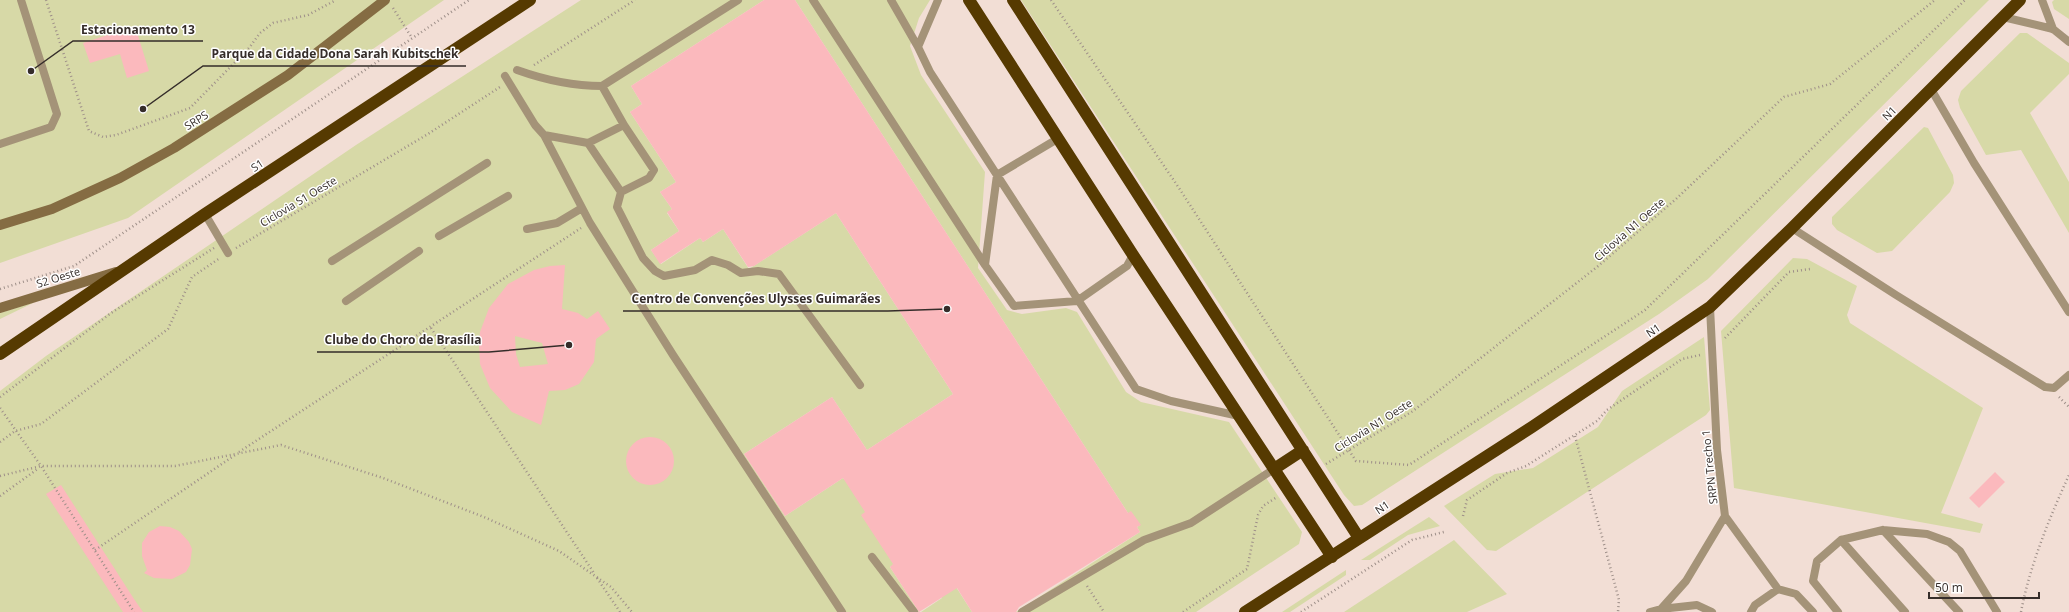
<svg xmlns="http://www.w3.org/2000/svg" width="2069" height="612" font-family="'Open Sans',sans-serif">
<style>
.green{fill:#d7d9a7}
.building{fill:#fbb9bd;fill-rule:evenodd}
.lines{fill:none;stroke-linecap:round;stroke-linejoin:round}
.path{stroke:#9e8f89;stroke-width:2.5;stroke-dasharray:1 3;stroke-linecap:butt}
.lane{stroke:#a49378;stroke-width:8}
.secondary{stroke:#856c43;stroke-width:10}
.highway{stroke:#563a01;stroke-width:12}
.labels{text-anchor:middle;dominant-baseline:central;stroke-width:3;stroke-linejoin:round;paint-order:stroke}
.street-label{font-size:11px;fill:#352d2a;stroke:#fff}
.leader{fill:none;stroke:#352d2a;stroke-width:1.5}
.callout-dot{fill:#352d2a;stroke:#fff;stroke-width:1.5}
.callout-label{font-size:12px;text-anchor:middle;font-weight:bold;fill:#352d2a;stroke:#fff;stroke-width:3;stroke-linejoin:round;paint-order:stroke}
</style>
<rect width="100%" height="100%" fill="#f2ded5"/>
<path class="green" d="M0 0H444L128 218 0 263Z
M581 0H764L631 86 642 104 630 112 676 182 660 192 672 209 667 213 679 231 651 250 661 264 700 238 703 242 723 229 749 269 836 213 953 394 867 450 832 397 744 454 785 516 843 478 912 552 890 567 919 612H0V391L46 356 356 145Z
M795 0H930L919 18 910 46 921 75 985 172 978 268 1007 310 1022 314 1066 308 1077 312 1126 392 1141 402 1229 422 1302 532 1299 544 1196 612H1016L1140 532 1137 527 1140 525 1128 513Z
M1021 0H1989L1708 279 1659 314 1362 505 1354 506 1344 495Z
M2054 0H2069V19L2054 9 2052 2Z
M2020 33H2027L2069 63V74L2030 113 2069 182V233L2021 150 1986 155 1960 108 1958 100 1961 91Z
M1924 127 1928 128 1953 175 1954 183 1950 192 1892 251 1877 253 1837 230 1832 224V217Z
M1793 258 1807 259 1857 286 1847 315 1850 323 1983 408 1941 513 1983 524 1980 533 1734 488 1721 331Z
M35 302 0 319V313Z
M1704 337 1710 410 1706 415 1496 551 1487 550 1444 506 1495 474 1533 468 1598 427 1622 391Z
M1429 517 1440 526 1408 535 1370 560H1361Z
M1454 540 1507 594 1467 612H1344Z
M1346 570V575L1290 612H1282Z
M949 576 972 612H921L942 598 934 585Z"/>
<path class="building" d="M764 0H795L1128 513 1131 511 1141 525 1137 527 1140 532 1019 607 1016 612H972L957 588 919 612 890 567 893 564 861 515 865 512 843 478 785 516 744 454 832 397 867 450 953 394 836 213 754 266 748 267 723 229 703 242 700 238 660 264 651 250 679 231 667 212 672 209 660 192 676 182 630 112 642 104 631 86Z
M135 26 149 71 127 78 120 54 90 63 83 43Z
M565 265 562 309 578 313 587 319 598 311 610 329 596 339 594 362 579 384 565 390 549 391 541 425 512 412 490 388 480 364 479 345 480 332 489 308 508 284 534 270 550 266ZM515 336 542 343 548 364 520 367 516 354Z
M626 461a24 24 0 1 1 48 0a24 24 0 1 1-48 0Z
M1995 472 2005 482 1979 508 1969 498Z
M61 485 134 599 143 612H123L46 494Z
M160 526 170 527 179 531 189 542 192 549 190 565 186 572 172 579 154 578 144 573 147 570 142 556V543L149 532Z"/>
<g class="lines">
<path class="path" d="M46 0 89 131 103 137 116 135 190 108 249 48 260 33 273 23 308 15 336 0
M1051 0 1177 185 1356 461 1409 465 1645 310 1965 0
M393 8 412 38
M534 65 635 0
M236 248 428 134 500 87
M0 289 74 266 469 0
M431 328 594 573
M1725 338 1789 272 1810 269
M0 397 111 313 214 248
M2059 397 2069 407
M0 408 41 466 134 612
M1575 436 1619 600 1618 612
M0 442 15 431 41 424 168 329 192 277 220 258
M239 452 581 228
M1326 464 1413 411 1597 267 1676 199 1784 97 1830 84 1935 0
M0 476 41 466H175L281 445 383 478 484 517 559 551 611 587 632 612
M0 496 39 468
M1463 516 1467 500 1507 473 1526 466 1597 421 1607 410 1682 359 1700 355
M95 550 235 455
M597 578 620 612
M1087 586 1104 612
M1183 612 1247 569 1258 515 1263 506 1277 497
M1301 612 1412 540 1444 532
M2021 612C2030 565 2049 519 2069 475"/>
<path class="lane" d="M813 0 985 265
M891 0 918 47
M938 0 918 47 930 72 1136 389 1171 401 1239 416
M2042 0 2053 29
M2003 17 2053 29 2069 42
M517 70C545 80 573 86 602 86L738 0
M505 76 535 125 544 135 588 143 624 125 654 170 649 178 621 192 588 143
M602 86 624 125
M1931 89 1974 163 2069 312
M544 135 590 223 673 355 842 612
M1059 138 997 175 985 265 1014 306 1077 301 1127 266 1133 255
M0 144 51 127 57 114 21 0
M621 192 617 207 643 258 655 271 664 276 695 270 712 260 728 265 741 273 758 271 779 274 860 385
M205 214 228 253
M1792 228 1896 295 2045 387 2054 388 2069 375
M527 229 557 223 582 208
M439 236 508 196
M332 261 487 163
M346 301 419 251
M1710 307 1717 450 1725 516 1778 589 1796 594 1813 612
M1883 530 1959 612
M1841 540 1905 612
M872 557 914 612
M1661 609 1686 581 1725 516
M1022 612 1144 540 1191 523 1274 469
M1650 612 1661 609 1697 605 1712 612
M1751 612 1755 605 1778 589
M1838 612 1813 581 1817 561 1841 540 1883 530 1927 534 1949 542 1960 551 1997 612"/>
<path class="secondary" d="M0 225 52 209 120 178 174 148 288 75 385 0
M0 308 116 272"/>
<path class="highway" d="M969 0 1133 255 1332 557
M1013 0 1359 538
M0 354 205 214 530 0
M1274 469 1303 450
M1245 612 1532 427 1710 307 1792 228 2020 0"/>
</g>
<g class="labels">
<g class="street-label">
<text transform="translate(1889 113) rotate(-45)">N1</text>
<text transform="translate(196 120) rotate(-32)">SRPS</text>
<text transform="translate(257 165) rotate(-33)">S1</text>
<text transform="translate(298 201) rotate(-31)">Ciclovia S1 Oeste</text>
<text transform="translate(1629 229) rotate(-41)">Ciclovia N1 Oeste</text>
<text transform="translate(58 277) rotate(-17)">S2 Oeste</text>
<text transform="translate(1653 330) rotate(-34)">N1</text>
<text transform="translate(1373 425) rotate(-32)">Ciclovia N1 Oeste</text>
<text transform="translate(1709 467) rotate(-96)">SRPN Trecho 1</text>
<text transform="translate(1382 507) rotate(-34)">N1</text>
</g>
</g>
<path class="leader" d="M31 71L73 41H203M143 109L203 66H466M947 309L888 311H623M569 345L489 352H317"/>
<g class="callout-dot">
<circle cx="31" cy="71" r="4"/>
<circle cx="143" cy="109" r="4"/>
<circle cx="947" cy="309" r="4"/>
<circle cx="569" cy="345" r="4"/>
</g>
<g class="callout-label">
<text x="138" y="34">Estacionamento 13</text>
<text x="335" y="58">Parque da Cidade Dona Sarah Kubitschek</text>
<text x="756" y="303">Centro de Convenções Ulysses Guimarães</text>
<text x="403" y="344">Clube do Choro de Brasília</text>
</g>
<path d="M1929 592v6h110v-6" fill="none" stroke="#352d2a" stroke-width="2"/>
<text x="1935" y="592" font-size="12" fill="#352d2a" stroke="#ffffff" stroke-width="3" paint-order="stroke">50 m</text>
</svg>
